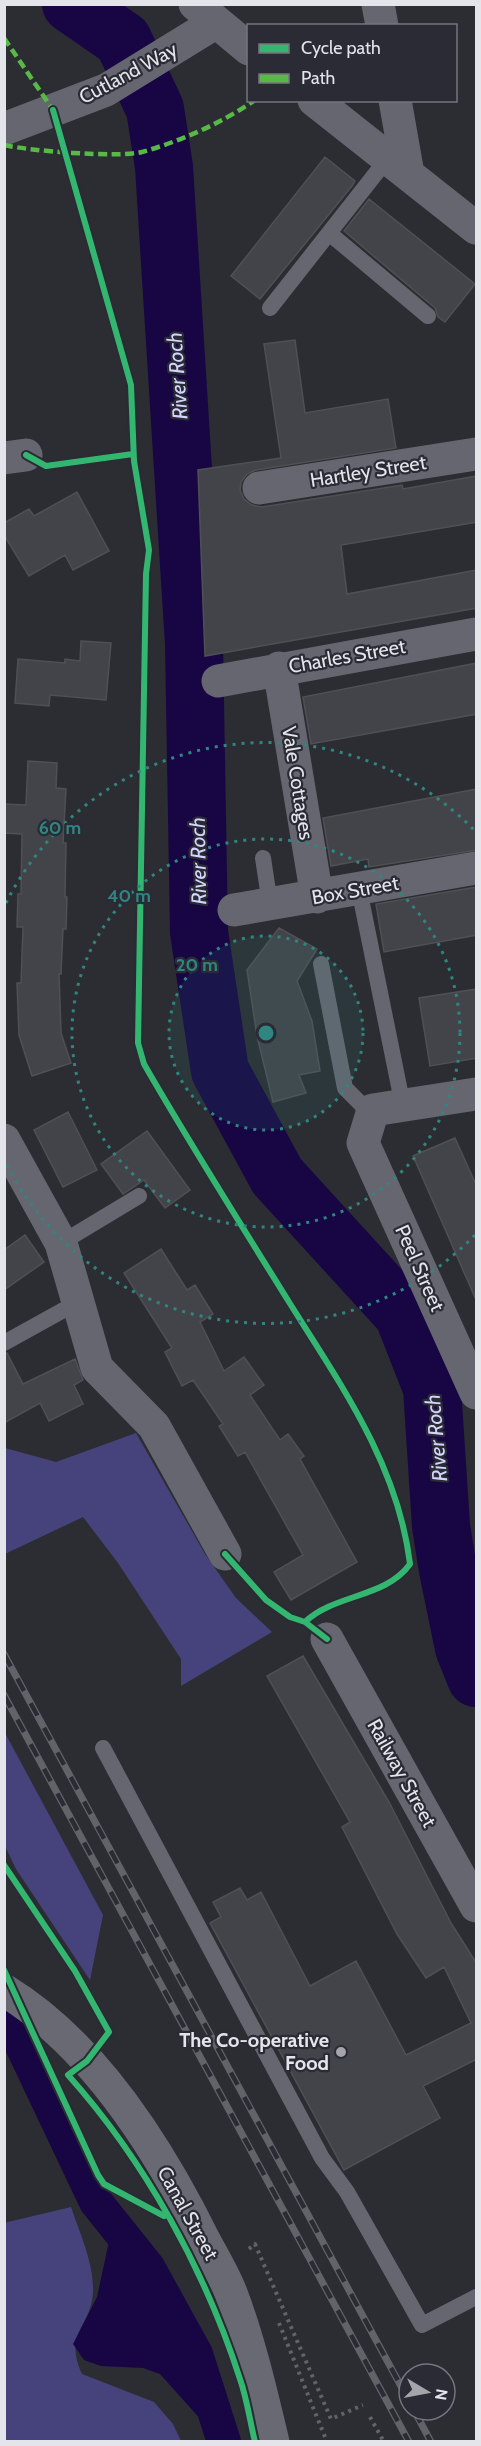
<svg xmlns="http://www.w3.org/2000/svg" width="481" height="2446" font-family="Cabin,sans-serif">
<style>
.green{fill:#46437c}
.water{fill:#170643}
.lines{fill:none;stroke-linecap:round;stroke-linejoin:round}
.canal{stroke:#170643;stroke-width:34}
.river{stroke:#170643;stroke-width:58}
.building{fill:#434449;stroke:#4f5054;stroke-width:1.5}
.path{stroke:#626269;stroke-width:4;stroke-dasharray:3 4.5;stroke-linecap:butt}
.service{stroke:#666670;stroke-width:16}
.minor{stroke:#666670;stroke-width:33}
.secondary{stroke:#686973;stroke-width:33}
.rail-casing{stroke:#626269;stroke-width:7}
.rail{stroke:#2a2b34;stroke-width:4.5;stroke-dasharray:14;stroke-linecap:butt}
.quiet{stroke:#58b947;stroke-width:4.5;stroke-dasharray:9 4.5;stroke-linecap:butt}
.cycleway-casing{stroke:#2a2b34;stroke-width:10}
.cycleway{stroke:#33b770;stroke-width:6}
.ring{fill:none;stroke:#2f8681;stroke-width:3;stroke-dasharray:3 6}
.poi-dot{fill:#a4a4aa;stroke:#2a2b34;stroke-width:2}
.labels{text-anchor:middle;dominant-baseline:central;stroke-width:4.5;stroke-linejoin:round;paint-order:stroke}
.street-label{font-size:20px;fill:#e4e4eb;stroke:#2a2b34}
.poi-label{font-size:20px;font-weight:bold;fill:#e4e4eb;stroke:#2a2b34;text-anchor:end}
.water-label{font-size:21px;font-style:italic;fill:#d4d5ff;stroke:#2a2b34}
.centre{fill:#2f8681;stroke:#2a2b34;stroke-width:3}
.ring-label{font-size:18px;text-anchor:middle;font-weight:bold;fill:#2f8681;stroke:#2a2b34;stroke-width:4.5;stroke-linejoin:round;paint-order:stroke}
</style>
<rect width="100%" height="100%" fill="#2c2d32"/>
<path class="green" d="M136 1433 205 1554 236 1598 272 1632 181 1686V1659L118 1563 83 1517 5 1554V1448L56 1462Z
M4 1731 103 1915 90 1980 16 1869 5 1846Z
M71 2207C80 2234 94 2263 93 2292 91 2328 63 2332 82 2374L154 2402 173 2424 181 2441H5L4 2223Z"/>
<path class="water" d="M113 2223 148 2267 196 2354 224 2441H220L160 2374 143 2368 101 2366 84 2360 73 2344 97 2297Z"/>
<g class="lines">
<path class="canal" d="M4 2008 96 2202 148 2267 196 2354 224 2442"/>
<path class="river" d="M71 4 123 40 155 109 164 167 194 644 199 932 220 1071 277 1176 403 1314 432 1388 441 1526 448 1570 464 1648 476 1678"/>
</g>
<path class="building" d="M325 157 355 181 352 186 260 299 231 276Z
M369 199 475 284 445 322 438 317 435 308 344 231Z
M295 340 305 413 388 399 396 448 256 470 247 474 241 482 240 490 244 499 252 505 262 507 402 485 403 489 477 476V522L341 545 347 594 477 570V608L205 656 198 470 281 458 264 344Z
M77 492 109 551 73 570 65 555 29 576 4 535V523L29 509 34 516Z
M81 641 111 643 106 700 50 695 49 706 15 703 18 659 65 663V659L80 661Z
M477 663V714L311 744 303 697Z
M28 761 57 763 56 788 66 789 63 843H66L65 897H67L66 929H63L61 974H59L61 1033 71 1063 32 1076 19 1035 17 983H21L23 927H17L18 894H21L22 834 4 833V804L26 805Z
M477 789V850L369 867 368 859 331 866 323 818Z
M477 887V935L384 952 376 904Z
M279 928 317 949 297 981 312 1021 320 1071 299 1075 306 1093 273 1102 257 1036 247 970Z
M477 989V1058L430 1066 419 998Z
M68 1112 97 1170 63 1187 34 1130Z
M147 1131 190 1190 165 1208 144 1180 123 1194 101 1164Z
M455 1138 477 1187V1302L413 1156Z
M25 1235 44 1262 4 1290V1250Z
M161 1249 187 1290 195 1285 213 1314 200 1322 224 1371 244 1357 264 1385 250 1395 280 1440 288 1434 304 1456 300 1459 357 1562 291 1600 274 1572 303 1555 245 1452 238 1456 219 1426 223 1424 193 1380 182 1386 165 1352 172 1348 124 1273Z
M4 1353H7L23 1384 75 1359 83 1380 74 1385 83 1404 49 1421 40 1403 4 1423Z
M303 1656 389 1802 451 1923 477 1964V2059L423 2086 440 2118 344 2170 210 1923 221 1917 213 1902 240 1888 247 1900 261 1892 310 1986 356 1961 406 2055 471 2023 444 1967 426 1978 397 1934 342 1827 350 1822 267 1676Z"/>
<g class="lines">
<path class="path" d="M249 2249 255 2244 331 2419 363 2405
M279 2323 327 2442
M370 2417 384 2442"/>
<path class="service" d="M329 233 428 316
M270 308 388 158
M263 858 270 904
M359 889 403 1106
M321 964 345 1088 371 1114
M61 1243 139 1196
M4 1343 78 1302
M103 1748 322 2158 347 2192 422 2325 476 2297"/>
<path class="minor" d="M195 4 249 49
M378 4 382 26
M314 100 476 228
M395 100 408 174
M4 129 106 90 215 23
M4 458 26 455
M259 488 476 454
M279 668 317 897
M218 681 476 634
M234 910 476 868
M476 1094 373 1110 363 1143 476 1393
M4 1140 61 1243 97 1368 154 1426 225 1554
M327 1639 476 1906"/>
<path class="secondary" d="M4 1990C93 2044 159 2149 204 2240 213 2257 224 2275 231 2293 249 2340 261 2392 273 2442"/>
<g class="rail-casing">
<path id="rail" d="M4 1654 409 2401
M4 1695 409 2442
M414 2410 431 2442"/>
</g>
<use href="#rail" class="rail"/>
<path class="quiet" d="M4 38 53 110
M4 145C30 151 118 158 142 152 181 141 222 123 255 100"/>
<g class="cycleway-casing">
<path id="cycleway" d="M53 110 131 385 134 461 149 550 146 574 138 1043 144 1064C190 1144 240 1223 289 1302 341 1385 398 1465 410 1564 386 1598 334 1594 305 1622
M26 455 46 466 133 454
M225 1554 266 1600 290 1617 305 1622 327 1639
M4 1865 75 1971 109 2032 87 2061 68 2075C145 2161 205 2270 240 2379 247 2399 250 2421 255 2442
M4 1970 98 2175 104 2184 164 2216"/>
</g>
<use href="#cycleway" class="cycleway"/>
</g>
<circle cx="266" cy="1033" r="97" fill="#2f8681" fill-opacity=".12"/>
<g class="ring">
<circle cx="266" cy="1033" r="97"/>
<circle cx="266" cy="1033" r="194"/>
<path d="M475 1235A291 291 0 0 1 6 1163M6 903A291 291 0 0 1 475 831"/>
</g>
<circle class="poi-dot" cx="341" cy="2052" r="6"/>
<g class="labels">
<g class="street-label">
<text transform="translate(128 73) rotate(-28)">Cutland Way</text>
<text transform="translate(368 471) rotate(-9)">Hartley Street</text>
<text transform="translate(347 656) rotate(-10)">Charles Street</text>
<text transform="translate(298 783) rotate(81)">Vale Cottages</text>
<text transform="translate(355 890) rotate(-10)">Box Street</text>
<text transform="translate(420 1268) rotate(66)">Peel Street</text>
<text transform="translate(402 1773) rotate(61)">Railway Street</text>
<text transform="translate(188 2213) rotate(61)">Canal Street</text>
</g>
<g class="poi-label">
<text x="329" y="2040">The Co-operative<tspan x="329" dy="23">Food</tspan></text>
</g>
<g class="water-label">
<text transform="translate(177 376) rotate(-94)">River Roch</text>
<text transform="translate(198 861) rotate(-91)">River Roch</text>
<text transform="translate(436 1438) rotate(-95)">River Roch</text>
</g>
</g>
<circle cx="266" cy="1033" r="9" class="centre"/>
<g class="ring-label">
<text x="60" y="834">60 m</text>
<text x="129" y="902">40 m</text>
<text x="197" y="971">20 m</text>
</g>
<rect width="481" height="2446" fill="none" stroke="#e4e4eb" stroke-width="12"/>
<rect x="247" y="24" width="210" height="78" fill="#2a2b34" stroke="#74757d" stroke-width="1.5"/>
<rect x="259" y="44" width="30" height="9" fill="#33b770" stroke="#74757d" stroke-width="1.5"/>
<text x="301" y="54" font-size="18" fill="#e4e4eb">Cycle path</text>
<rect x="259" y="74" width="30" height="9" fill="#58b947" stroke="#74757d" stroke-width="1.5"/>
<text x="301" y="84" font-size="18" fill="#e4e4eb">Path</text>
<g transform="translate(427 2392) rotate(100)"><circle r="28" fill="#2a2b34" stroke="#74757d" stroke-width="1.5"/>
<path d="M0-4.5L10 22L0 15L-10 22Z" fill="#a4a4aa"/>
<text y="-9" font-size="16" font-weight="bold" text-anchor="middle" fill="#e4e4eb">N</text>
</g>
</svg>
